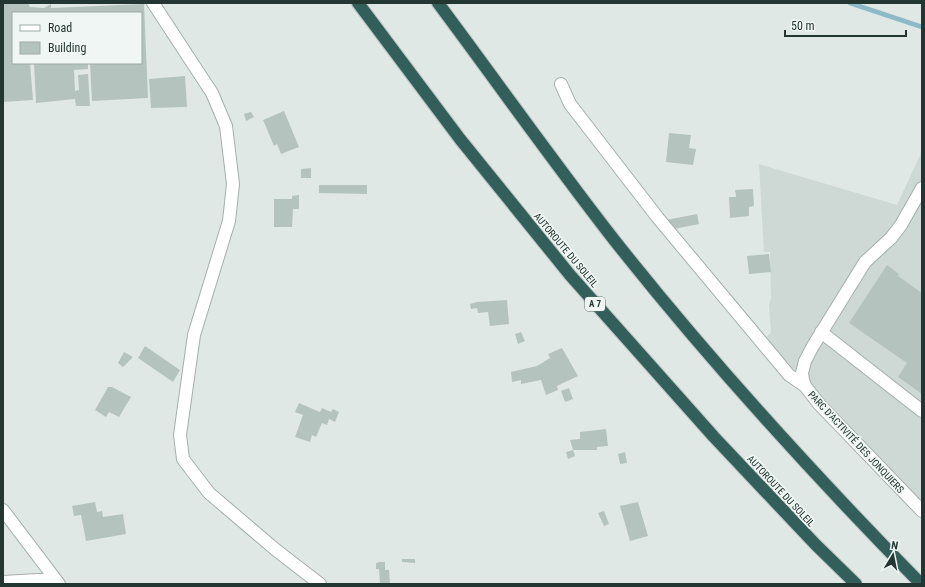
<svg xmlns="http://www.w3.org/2000/svg" width="925" height="587" font-family="'Roboto Condensed',sans-serif">
<style>
.built{fill:#ced8d4}
.lines{fill:none;stroke-linecap:round;stroke-linejoin:round}
.stream{stroke:#8ebac7;stroke-width:5}
.building{fill:#b5c3be}
.minor-casing{stroke:#a4afac;stroke-width:14}
.highway-casing{stroke:#bdc3c2;stroke-width:14}
.minor{stroke:#fff;stroke-width:12}
.highway{stroke:#325f59;stroke-width:12}
.labels{text-anchor:middle;dominant-baseline:central;stroke-width:3.5;stroke-linejoin:round;paint-order:stroke}
.shield{fill:#eff6f3;stroke:#60706c;stroke-width:1}
.shield-label{font-size:9px;font-weight:bold;fill:#233632}
.street-label{font-size:10px;fill:#233632;stroke:#eff6f3}
</style>
<rect width="100%" height="100%" fill="#e0e8e5"/>
<path class="built" d="M922 151V508L765 338 771 333 769 305 771 298 770 252H764L759 164 897 205Z"/>
<g class="lines">
<path class="stream" d="M850 3 922 27"/>
</g>
<path class="building" d="M3 3H28L30 7 44 8 51 4V8L144 4 148 98 92 101 90 63H141V13H13V63H30L33 100 3 102Z
M34 63H88V69L74 70 75 91 79 90 78 75 88 74 90 106H76L75 99 36 103Z
M185 76 187 107 151 108 149 79Z
M284 111 299 147 281 154 277 144 274 146 263 120Z
M251 112 254 117 246 121 244 114Z
M669 133 691 135 689 148 696 149 693 165 666 162Z
M311 168V178H301V169Z
M319 185H367V194L319 193Z
M753 189 754 206 749 207V216L730 218 729 197H736L735 190Z
M299 195V209H293L292 227H274V199H292V196Z
M697 214 699 224 674 229 666 220Z
M769 254 771 272 749 274 747 256Z
M887 265 899 274 898 276 922 293V394L898 377 907 363 849 323Z
M507 300 509 324 490 326 488 312 478 313 477 308 471 309 470 304 477 302Z
M521 332 525 341 518 344 515 334Z
M145 346 180 370 173 382 138 358Z
M562 348 578 376 557 386 558 390 546 395 541 380 521 384V380L512 382 511 372 537 366 539 372 537 366 550 358 548 354Z
M124 352 133 357 123 367 118 363Z
M108 387H112L131 397 119 417 109 412 106 417 95 410Z
M569 388 573 399 565 402 561 391Z
M299 403 320 412 322 408 331 412 333 409 339 412 335 422 329 419 327 425 322 423 316 437 312 435 310 442 295 437 303 415 295 412Z
M606 429 608 446 597 447V450H573L570 440 580 439V432Z
M573 450 575 456 568 459 566 452Z
M625 452 627 463 620 464 618 454Z
M95 502 97 512 102 511 103 517 123 514 126 534 86 541 81 515 74 516 72 506Z
M638 502 648 536 630 541 620 506Z
M604 511 609 524 604 526 598 513Z
M402 559H415V563L402 562Z
M379 562H385V570H389L390 584H380L379 569H376V563Z"/>
<g class="lines">
<g class="minor-casing">
<path id="minor" d="M153 3 212 93 226 126 233 184 229 221 194 335 180 435 183 459 209 493 276 550 320 584
M561 84 570 104 658 218 789 375 805 386
M922 188 901 225 891 238 865 262 813 346 805 361 802 373 803 380 805 386 819 404 922 511
M821 332 922 411
M3 510 59 584
M3 582 55 579"/>
</g>
<g class="highway-casing">
<path id="highway" d="M358 3 460 139 570 275 714 437 816 545 856 584
M438 3C497 82 554 163 615 241 710 361 813 474 921 584"/>
</g>
<use href="#minor" class="minor"/>
<use href="#highway" class="highway"/>
</g>
<g class="labels">
<rect class="shield" x="585" y="297" width="20" height="14" rx="3"/>
<g class="shield-label">
<text x="595" y="304">A 7</text>
</g>
<g class="street-label">
<text transform="translate(566 250) rotate(50)">AUTOROUTE DU SOLEIL</text>
<text transform="translate(856 442) rotate(47)">PARC D'ACTIVITÉ DES JONQUIERS</text>
<text transform="translate(781 491) rotate(47)">AUTOROUTE DU SOLEIL</text>
</g>
</g>
<rect width="925" height="587" fill="none" stroke="#233632" stroke-width="8"/>
<rect x="12" y="12" width="130" height="52" fill="#eff6f3" stroke="#9da9a6"/>
<rect x="20" y="25" width="20" height="6" fill="#ffffff" stroke="#9da9a6"/>
<text x="48" y="32" font-size="12" fill="#233632">Road</text>
<rect x="20" y="42" width="20" height="12" fill="#b5c3be" stroke="#9da9a6"/>
<text x="48" y="52" font-size="12" fill="#233632">Building</text>
<g transform="translate(893 555) rotate(10)" stroke="#eff6f3" stroke-width="3" paint-order="stroke">
<path d="M0-3L7 15L0 10L-7 15Z" fill="#233632"/>
<text y="-6" font-size="11" font-weight="bold" text-anchor="middle" fill="#233632">N</text>
</g>
<path d="M785 30v6h121v-6" fill="none" stroke="#233632" stroke-width="2"/>
<text x="791" y="30" font-size="12" fill="#233632" stroke="#eff6f3" stroke-width="3" paint-order="stroke">50 m</text>
</svg>
